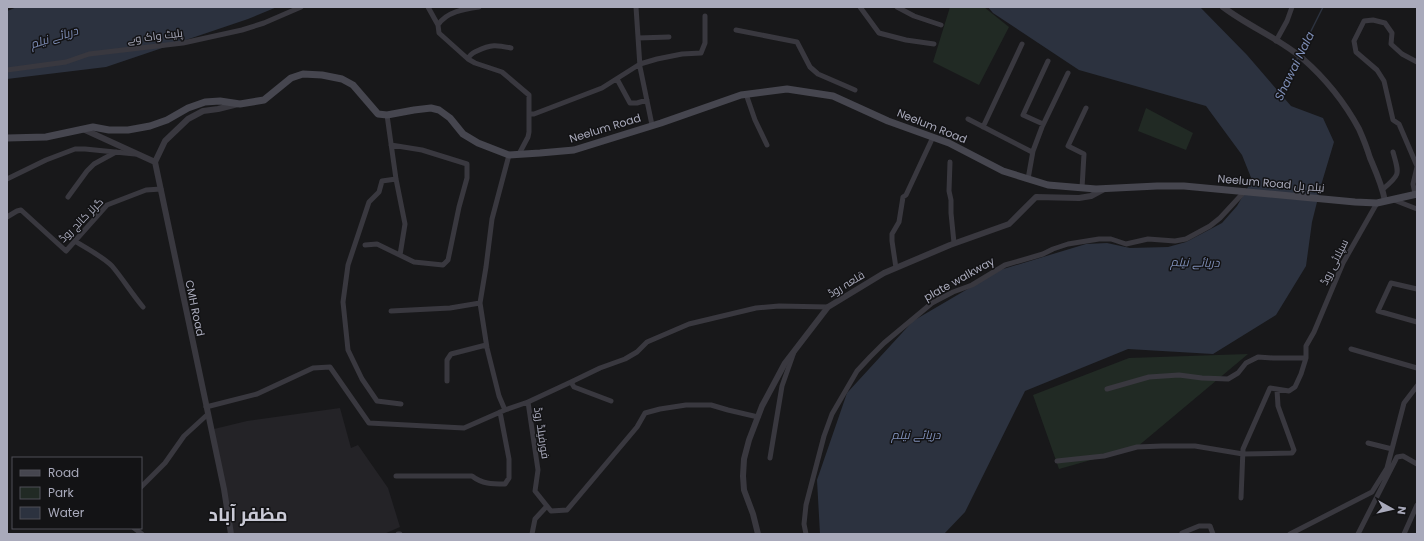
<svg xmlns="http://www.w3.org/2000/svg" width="1424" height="541" font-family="Poppins,Cairo,sans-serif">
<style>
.built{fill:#242327}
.green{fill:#212a24}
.water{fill:#2c323f}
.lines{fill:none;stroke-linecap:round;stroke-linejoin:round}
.stream{stroke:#2c323f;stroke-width:1.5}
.minor{stroke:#39383f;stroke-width:5}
.tertiary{stroke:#39383f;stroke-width:6}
.secondary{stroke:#46464f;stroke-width:7}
.labels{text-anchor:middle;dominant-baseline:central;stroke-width:3;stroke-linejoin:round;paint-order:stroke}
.street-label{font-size:11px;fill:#a9aabb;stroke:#131315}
.water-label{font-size:12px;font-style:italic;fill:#7e8eb7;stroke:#131315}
.town-label{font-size:19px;font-weight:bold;fill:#cacad6;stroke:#131315}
</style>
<rect width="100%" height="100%" fill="#18181a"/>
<path class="built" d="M340 408 351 448 358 445 388 488 400 527 384 534H233L214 429 247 421Z"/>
<path class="green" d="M950 7H984L1009 27 979 85 933 62Z
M1146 108 1193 133 1186 150 1138 131Z
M1248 354 1137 447 1059 469 1033 395 1129 358Z"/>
<path class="water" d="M17 7H277L248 19 106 67 7 79V11Z
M988 7H1200L1247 55 1291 106 1323 118 1334 142 1322 182 1312 222 1306 266 1276 315 1213 354 1128 349 1025 391 965 512 944 534H820L817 480 847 393 913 321 1000 270 1086 244 1107 243 1130 248 1168 247 1186 242 1222 223 1237 206 1252 180 1242 155 1206 106 1079 70 993 13Z"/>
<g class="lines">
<path class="stream" d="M1300 53 1323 7
M1280 95 1298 57"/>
<path class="minor" d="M428 7 438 25
M636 7 640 67 652 125
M860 7 879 33 906 40 934 44
M897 7 914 16 941 25
M736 30 797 42 810 67 818 74 855 90
M638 38 669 37
M1276 41 1287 21 1292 7
M511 48C497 45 491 44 477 51 473 53 470 54 468 59L475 63 502 72 529 95V132L528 137 519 154
M468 59 439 33 438 25C446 12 464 9 479 7
M1417 62 1402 54 1391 44 1392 33 1385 23 1373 20 1364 21 1354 41 1356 52 1377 70 1384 81 1393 120 1399 124 1417 166
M7 70 66 62 89 54 183 43 242 30 264 23 301 7
M617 79 630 103H637L647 100
M746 94 755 120 767 145
M529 114H534L602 88 640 64 657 59 682 54 701 53 705 43V16
M387 115 396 179 405 224 400 255
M968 119 1032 152
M1043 124 1023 115 1048 61
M983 127 1022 44
M509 155 492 219 486 267 480 303 487 348 499 396 505 410 528 402 538 470 535 491 551 511 567 510 637 427 645 413 660 409 686 405H711L728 410 758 417
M950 162 949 191 951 200V213L954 243
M7 179 46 160 75 149H85L135 154
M396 179 382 181 379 192 369 202 348 265 343 302 348 350 362 379 377 401 401 404
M1028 179 1033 151 1042 127 1068 73
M1082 188 1084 154 1068 146 1086 108
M1383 189C1401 174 1399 174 1393 152
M1415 194 1413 184 1417 167
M68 197 87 171 94 164 116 152
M1394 200 1417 209
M7 217 17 211 21 210 66 251 107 205 146 190 161 189
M75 241C87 249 102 256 112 266 123 279 132 294 143 307
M365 245 377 244 414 262 443 265 448 260 459 207 467 178V164L422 150 391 145
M896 268 892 241V234L899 222 903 197 906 195 933 137
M1417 289 1391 283 1378 311 1417 322
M391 311 450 308 480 303
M1351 349 1417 368
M447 381V360L451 354 486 345
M571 382 600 368 625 359 637 352 647 342 689 324 756 308 779 306 828 307
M1107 389 1149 377 1179 375 1202 378 1228 379 1238 373 1246 363 1258 357 1273 358H1306
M528 402 571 382 574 387 611 401
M206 407 257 394 313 368 330 367 369 423 464 428 505 410
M1368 443 1392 449
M770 458 782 386 794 352
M1057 461 1104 456 1137 447 1162 446H1195L1243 454 1292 453 1294 450 1278 406 1277 390
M396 476H472C482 484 492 484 505 484L509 478V459L500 412
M141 487 165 463 184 436 208 414
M1241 498 1243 449 1270 388 1289 391 1295 387 1301 374 1306 358V346L1314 332 1343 263 1377 203
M134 528 142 534
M1182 533 1199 526H1210L1213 534
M398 534H400
M532 534 535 519 547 506
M806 534 804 524 806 505 824 436 832 414 857 371 870 357 884 343 932 303 953 292 972 285 1005 265 1043 254 1053 249 1068 244 1099 239H1111L1126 244 1148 239 1175 241 1186 239 1210 226 1220 218 1245 191
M1290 534 1372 492 1387 468 1404 403 1417 386
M1358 534 1397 457 1403 456 1417 464
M1404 534 1417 505"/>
<path class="tertiary" d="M1223 7C1248 26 1278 38 1302 58 1325 78 1345 103 1359 129 1363 138 1367 148 1370 158 1376 172 1382 185 1385 201
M85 130 155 162
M155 162 224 489 231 534
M155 162 165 141 188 119 203 111 218 109 238 104
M758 534 753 514 744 490 743 476 744 459 749 440 762 406 785 363 828 307 884 273 950 245 1009 224 1036 197 1079 198 1091 196 1104 189"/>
<path class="secondary" d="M7 138 46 137 93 127 109 130H128L150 126 167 120 188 108 205 102 220 101 240 104 264 100 291 78 303 74 322 75 342 79 353 85 378 114 387 115 414 110 431 108 439 110 450 118 463 134 478 143 509 155 540 153 574 150 661 123 741 95 787 89 833 96 888 121 949 143 1003 171 1048 185 1096 189 1157 186H1184L1355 202 1377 203 1417 194"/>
</g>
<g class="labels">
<g class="street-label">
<text transform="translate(155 36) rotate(-7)">پلیٹ واک وے</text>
<text transform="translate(932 126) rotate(22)">Neelum Road</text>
<text transform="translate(605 128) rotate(-17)">Neelum Road</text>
<text transform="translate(1271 183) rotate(5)">Neelum Road نیلم پل</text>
<text transform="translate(81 220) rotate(-45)">گرلز کالج روڈ</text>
<text transform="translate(1334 262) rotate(-64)">سپلائی روڈ</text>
<text transform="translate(959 279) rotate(-29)">plate walkway</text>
<text transform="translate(846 284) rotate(-31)">قلعہ روڈ</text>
<text transform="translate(195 308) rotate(78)">CMH Road</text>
<text transform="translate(542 433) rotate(81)">فورفیلڈ روڈ</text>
</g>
<g class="water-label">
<text transform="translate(54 37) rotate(-17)">دریائے نیلم</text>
<text transform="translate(1294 66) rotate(-64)">Shawai Nala</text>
<text transform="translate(1195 262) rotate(1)">دریائے نیلم</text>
<text x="916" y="434">دریائے نیلم</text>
</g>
<g class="town-label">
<text x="248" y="514">مظفر آباد</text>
</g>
</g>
<rect width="1424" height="541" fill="none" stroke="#a9aabb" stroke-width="16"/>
<rect x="12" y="457" width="130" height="72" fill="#131315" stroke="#4f4f57"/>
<rect x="20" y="470" width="20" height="6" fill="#46464f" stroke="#4f4f57"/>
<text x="48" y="477" font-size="12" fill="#a9aabb">Road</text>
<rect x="20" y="487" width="20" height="12" fill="#212a24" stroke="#4f4f57"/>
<text x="48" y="497" font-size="12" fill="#a9aabb">Park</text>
<rect x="20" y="507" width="20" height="12" fill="#2c323f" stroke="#4f4f57"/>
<text x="48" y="517" font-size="12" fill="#a9aabb">Water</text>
<g transform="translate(1392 509) rotate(98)" stroke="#131315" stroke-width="3" paint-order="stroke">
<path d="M0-3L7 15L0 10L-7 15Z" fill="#a9aabb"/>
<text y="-6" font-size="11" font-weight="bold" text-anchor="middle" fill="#a9aabb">N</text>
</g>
</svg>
